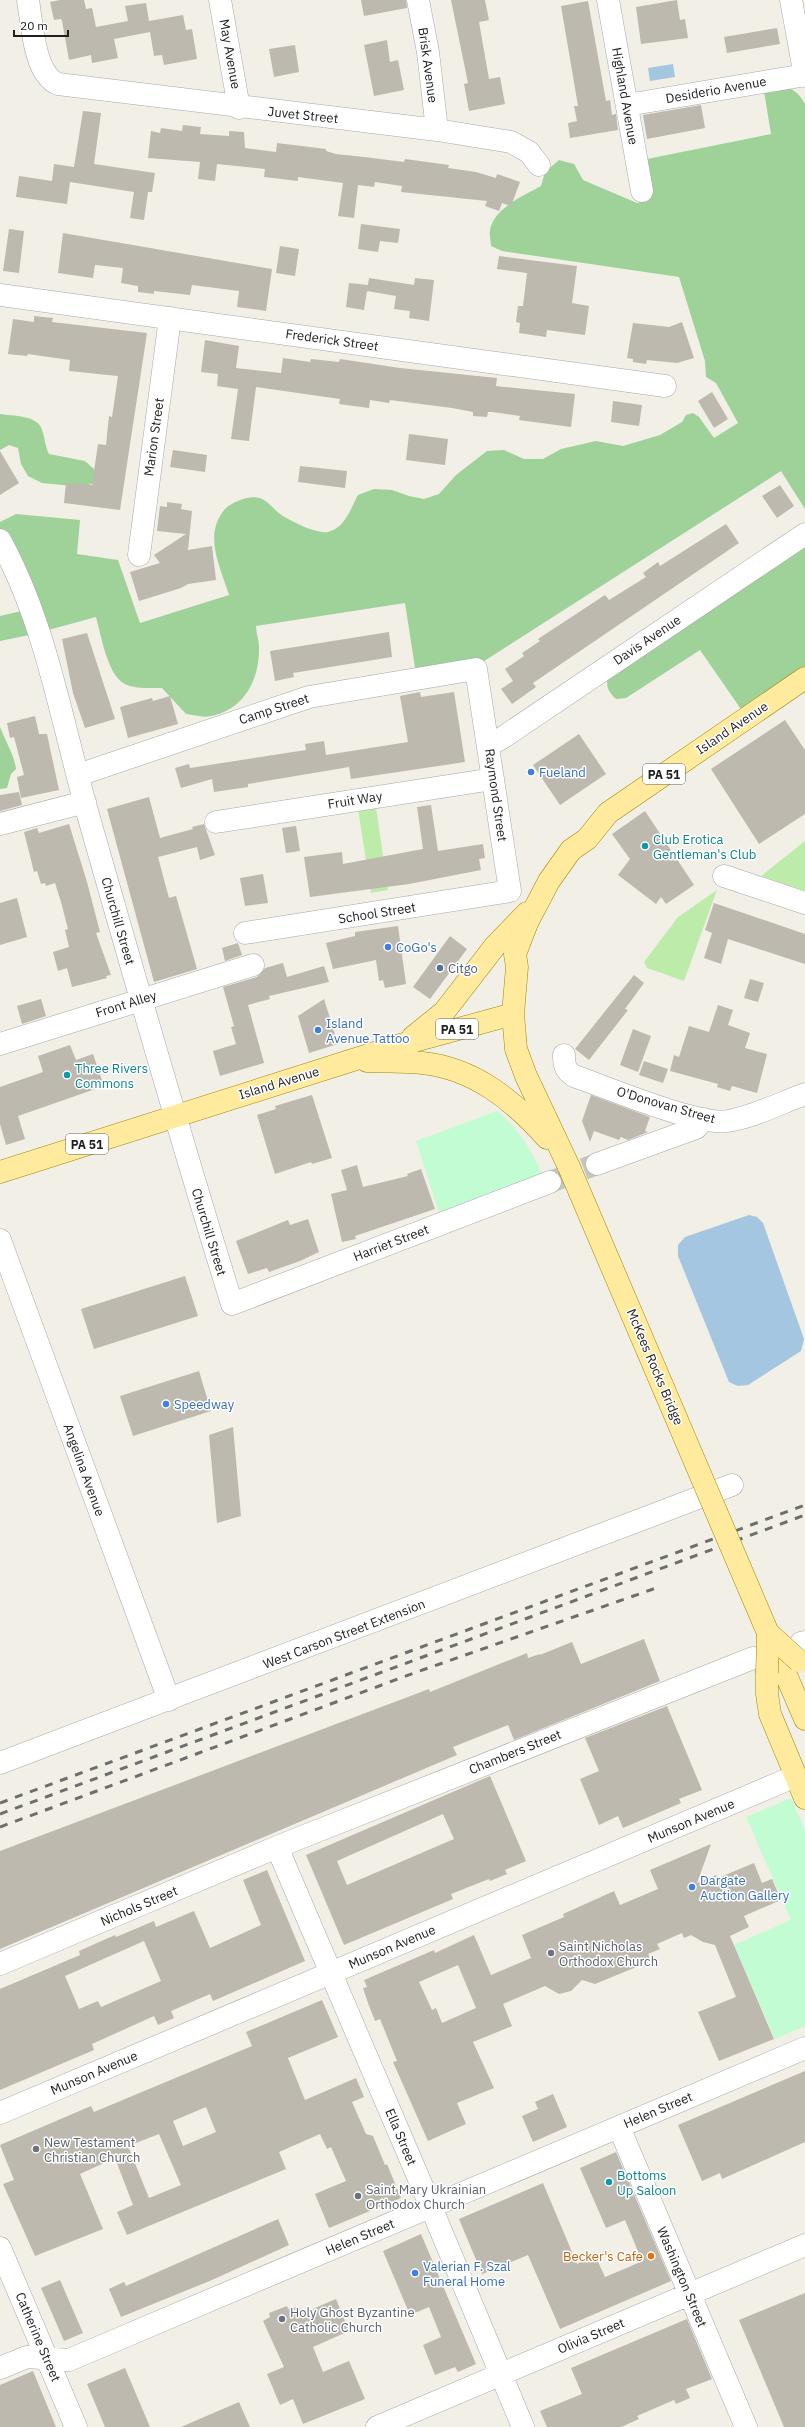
<svg xmlns="http://www.w3.org/2000/svg" width="805" height="2427" font-family="'IBM Plex Sans',sans-serif">
<style>
.grass{fill:#bdecaa}
.forest{fill:#9ed299}
.park{fill:#c2fcd3}
.water{fill:#a5c6e0}
.building{fill:#beb9af;fill-rule:evenodd}
.lines{fill:none;stroke-linecap:round;stroke-linejoin:round}
.minor-tunnel{stroke:#c7c6be;stroke-width:22;stroke-dasharray:22 11;stroke-linecap:butt}
.minor-casing{stroke:#a7a7a7;stroke-width:23}
.major-casing{stroke:#9c8900;stroke-width:23}
.minor{stroke:#fff;stroke-width:22}
.major{stroke:#ffea9d;stroke-width:22}
.rail{stroke:#6e6e6e;stroke-width:3;stroke-dasharray:8 8;stroke-linecap:butt}
.major-bridge-casing{stroke:#9c8900;stroke-width:23;stroke-linecap:butt}
.major-bridge{stroke:#ffea9d;stroke-width:22}
.shop-dot{fill:#3f7fe0;stroke:#fff;stroke-width:1.5}
.culture-dot{fill:#0f9aa8;stroke:#fff;stroke-width:1.5}
.service-dot{fill:#5c6f8a;stroke:#fff;stroke-width:1.5}
.worship-dot{fill:#6b7280;stroke:#fff;stroke-width:1.5}
.food-dot{fill:#e8710a;stroke:#fff;stroke-width:1.5}
.labels{text-anchor:middle;dominant-baseline:central;stroke-width:3;stroke-linejoin:round;paint-order:stroke}
.shield{fill:#fff;stroke:#636363;stroke-width:1}
.shield-label{font-size:12px;font-weight:bold;fill:#202020}
.street-label{font-size:13px;fill:#202020;stroke:#fff}
.shop-label{font-size:13px;fill:#366cbe;stroke:#fff;text-anchor:start}
.culture-label{font-size:13px;fill:#0d838f;stroke:#fff;text-anchor:start}
.service-label{font-size:13px;fill:#4e5e75;stroke:#fff;text-anchor:start}
.worship-label{font-size:13px;fill:#5b616d;stroke:#fff;text-anchor:start}
.food-label{font-size:13px;fill:#c56008;stroke:#fff;text-anchor:end}
</style>
<rect width="100%" height="100%" fill="#f1efe6"/>
<path class="grass" d="M376 807 388 890 371 893 358 809Z
M805 841V891L761 876Z
M717 890 684 981 647 968 644 962 678 917Z"/>
<path class="forest" d="M763 85C784 87 794 84 805 104V509L781 471 478 665 416 674 405 603 256 626C256 633 259 640 259 647 260 679 244 710 211 716 203 718 194 715 186 714L162 688C151 688 135 689 125 684 107 675 101 634 96 617L41 632 0 543V522L16 514 80 520 77 554 118 560 140 623 229 595C220 566 203 535 225 509 233 501 254 493 264 500 270 504 275 510 280 514 290 521 316 534 328 532 345 528 351 508 358 495L374 489 392 490 409 496 424 499 439 494 456 475 487 451 504 450 524 459H543L561 449 596 441 623 446 660 435 682 422 686 415 693 413 699 417 714 438 738 423 716 383 706 377 705 361 679 277 502 251 491 246C491 241 489 235 490 230 494 208 523 196 541 186L545 172 559 160 574 164 583 180 637 203 648 200 642 160 771 134Z
M0 414C13 416 38 415 42 430 45 438 45 446 49 454L85 461 96 471 97 482 83 487 42 483 28 476 21 464 18 448 9 445 0 450Z
M805 541V674L745 715 700 650 626 698 616 699C607 691 606 686 608 675Z
M26 610 34 634 0 641V616Z
M0 727C5 740 15 757 16 769L11 774 7 788 0 789Z"/>
<path class="park" d="M497 1111C519 1129 532 1151 543 1176L440 1216 416 1141Z
M791 1798 805 1830V2026L775 2039 734 1945 791 1920 746 1817Z"/>
<path class="water" d="M673 64 675 77 650 81 648 68Z
M749 1215 757 1217 763 1223 804 1339 801 1351 748 1385 738 1386 729 1382 678 1256V1245L685 1237Z"/>
<path class="building" d="M60 0H84L86 9 92 8 96 27 128 21 125 6 146 3 149 21 183 15 186 30 192 29 197 59 164 65 162 55 154 56 150 32 114 39 118 58 92 63 91 55 69 60 62 21 61 19 54 20 50 2Z
M361 0H406L407 8 364 16Z
M451 0H485L489 20 479 22 489 79 500 77 505 104 469 111 464 84 468 83Z
M677 0 680 20 685 19 688 38 641 44 636 7Z
M588 1 606 101 610 100 612 115 616 114 618 130 570 138 568 123 577 121 574 106H578L561 6Z
M777 28 780 44 727 53 724 37Z
M387 40 390 62 398 60 404 90 374 96 364 45Z
M295 45 299 72 274 77 269 49Z
M701 105 705 128 647 139 643 115Z
M83 111 101 113 94 164 155 173 152 192H148L144 220 130 218 134 192 70 182 67 204 16 197 19 176 52 181 54 164 74 167Z
M183 125 201 127 200 134 229 136V131L244 132 245 148 276 152 277 143 326 149V151L336 154 364 157 404 162 405 159 449 165 448 168 476 172 496 178 497 174 520 182 511 206 502 203 499 211 485 206 487 201 401 192 402 186 375 182 374 187 358 185 354 218 338 216 343 183 298 177V181L264 177 265 169 217 164 215 181 198 179 200 162 148 158 151 131 160 133 161 128 182 131Z
M361 224 400 229 398 243 380 241 378 252 358 249Z
M9 229 24 231 19 273 3 271Z
M63 233 272 269 266 311 237 307 239 291 192 285 190 295 154 291V294L138 292V286L121 283 123 268 95 265 93 278 58 273Z
M280 246 299 249 295 276 276 273Z
M499 256 577 266 572 303 589 306 585 335 547 330 546 337 519 333 520 323 516 322 518 306H523L527 273 497 269Z
M369 278 414 285 415 278 434 280 429 321 409 318 410 311 394 309 396 296 367 291Z
M349 283 368 285 364 310 346 307Z
M34 316 53 318 52 322 147 333 120 510 64 503 66 483 92 485 98 444 106 445 109 416 112 417 118 376 69 371 70 360 28 354 27 356 8 354 13 319 34 322Z
M682 322 694 358 677 363 647 360 646 364 633 362V359L627 358 633 323 669 327Z
M205 340 239 346 236 368 281 373 283 358 310 362 311 359 339 362 340 359 400 368 497 378 496 386 575 394 571 427 519 420 520 416 492 412H488L487 417 473 416V412L452 408 390 400 389 403 370 400 369 408 339 404 340 399 256 387 249 441 231 439 238 389 217 386 218 374 201 372Z
M712 392 728 419 714 428 698 401Z
M613 401 642 405 639 426 611 422Z
M409 434 448 439 445 465 406 460Z
M173 450 207 455 205 472 170 467Z
M0 451 19 483 0 495Z
M300 466 347 471 345 488 298 482Z
M780 485 794 506 777 518 762 496Z
M167 502 182 504 181 509 192 511 188 550 212 546 216 580 188 584 181 588 139 601 130 572 160 563 154 555 186 534 157 531 160 506 167 507Z
M726 524 739 543 533 683 536 687 512 704 501 689 513 681 505 669 524 656 522 653 540 641 538 639 605 595 609 600 646 577 643 573 658 562 660 566Z
M389 632 392 657 293 673 294 677 275 681 270 651Z
M87 633 115 719 85 728 73 693 62 639Z
M420 692 421 697 454 692 465 762 351 779 349 767 248 784V787L214 792 212 779 181 788 175 768 189 764 190 768 306 750 305 744 324 741 326 755 408 742 400 696Z
M170 696 178 724 128 738 120 707 152 698 153 701Z
M35 716 39 734H47L59 790 21 798 17 777 24 775 14 737 10 738 7 723Z
M785 720 805 750V814L759 844 711 769Z
M579 734 606 774 560 805 533 765Z
M19 792 22 805 0 811V795Z
M149 797 160 838 193 829 192 827 204 824 215 855 200 860 197 847 158 857 169 898 176 896 197 969 154 982 107 809Z
M431 805 438 851 483 844 485 858 479 859 481 870 409 884 310 897 304 857 342 852 343 864 423 849 417 807Z
M645 811 694 885 666 904 661 897 656 904 618 875 630 859 612 834Z
M69 824 87 882 100 932 96 933 111 975 106 976 107 978 72 987 67 968 58 971 53 952 69 947 65 930 68 929 61 902 55 883 46 886 45 883 41 884 37 871 34 872 24 832 37 828 39 833Z
M296 826 300 851 286 853 282 828Z
M263 874 268 903 245 906 240 878Z
M17 898 27 937 0 945V903Z
M714 903 805 934V964L728 939 721 964 704 958 712 933 705 930Z
M398 926 406 984 385 988 383 980 379 981 376 960 333 969 326 943 355 936V932Z
M450 936 467 949 430 999 413 987Z
M238 943 242 955 225 961 222 948Z
M283 963 287 977 324 966 329 982 269 996 270 999 248 1005 264 1063 220 1076 213 1051 236 1044 231 1027 234 1026 223 987 257 977 265 968Z
M634 975 644 983 625 1009 628 1010 589 1060 575 1049Z
M750 979 764 983 758 1002 744 998Z
M41 999 46 1016 22 1024 17 1006Z
M324 999 338 1044 309 1053 298 1016Z
M718 1005 733 1010 728 1025 750 1033 745 1048 767 1054 757 1093 732 1086 730 1091 717 1087 718 1084 670 1071 674 1055 679 1057 689 1026 709 1032Z
M633 1029 651 1036 638 1072 620 1065Z
M70 1045 76 1060 93 1054 104 1086 18 1116 25 1139 6 1145 0 1124V1087L43 1072 38 1056Z
M644 1061 668 1069 663 1083 639 1075Z
M312 1095 332 1158 312 1164 311 1162 275 1174 257 1115 276 1109 275 1106Z
M591 1095 650 1117 645 1131 648 1132 628 1140 621 1137 619 1140 594 1131 590 1142 582 1121Z
M357 1165 363 1187 408 1176 407 1174 421 1169 435 1209 355 1236 356 1239 342 1242 331 1194 347 1190 341 1170Z
M308 1219 319 1252 300 1261 269 1272 267 1268 248 1274 236 1241 288 1220 290 1225Z
M185 1276 198 1316 94 1349 81 1309Z
M199 1371 211 1411 133 1436 120 1396Z
M233 1427 241 1516 217 1523 209 1435Z
M644 1639 660 1681 514 1740 508 1725 453 1747 457 1755 0 1949V1851L429 1689 430 1692 527 1653 528 1658 540 1654V1655L572 1642 581 1664Z
M667 1706 702 1790 679 1799 681 1803 623 1828 618 1816 599 1825 580 1779 599 1771 585 1738Z
M490 1776 526 1861 505 1870 507 1874 490 1881 489 1879 451 1894 453 1899 344 1945 306 1855ZM443 1814 454 1839 347 1885 337 1861Z
M711 1844 697 1883 716 1875 718 1878 754 1863 762 1883 772 1879 781 1900 744 1916 749 1927 730 1936 774 2039 719 2061 698 2012 736 1997 715 1945 703 1942 691 1935 684 1938 682 1933 657 1944 660 1949 648 1954 651 1961 595 1984 582 1980 571 1991 559 1994 545 1986 503 2004 512 2026 473 2042 494 2088 457 2103 466 2124 428 2141 393 2062 397 2061 380 2019 375 2021 368 2003 363 1988 367 1987 364 1980 434 1950 435 1953 474 1935 491 1975 531 1958 522 1935 564 1917 563 1914 614 1891 620 1905 658 1889 650 1870ZM458 1965 476 2008 442 2023 436 2008 432 2010 419 1982Z
M267 1870 305 1961 213 2001 210 1994 171 2011 174 2018 158 2025 154 2016 92 2044 94 2050 0 2090V1989L80 1955 79 1951 115 1935 116 1937 154 1921 156 1927 194 1911 210 1948 261 1925 243 1880ZM144 1941 161 1981 101 2007 98 2001 79 2009 65 1976Z
M322 2000 338 2037 288 2058 305 2100 356 2078 364 2097 352 2102 366 2134 373 2136 385 2165 387 2164 401 2198 329 2228 315 2194 346 2181 331 2147 327 2149 320 2134 279 2152 286 2169 127 2235 117 2212 133 2205 115 2158 80 2174 103 2229 35 2256 3 2184 14 2180 0 2145 91 2106 94 2112 252 2046 246 2032ZM206 2107 216 2132 183 2146 173 2121ZM159 2134 181 2185 149 2198 128 2146Z
M805 2071V2142L722 2179 720 2173 702 2181 678 2125Z
M553 2094 567 2127 533 2142 522 2116 538 2109 535 2102Z
M616 2152 671 2281 560 2329 528 2255 482 2274 459 2219 543 2183 577 2264 595 2255 605 2277 629 2267 642 2261 625 2220 606 2228 580 2168Z
M278 2219 289 2245 212 2280 121 2317 109 2289 124 2282 126 2286Z
M421 2234 476 2364 458 2372 455 2367 435 2375 423 2345 441 2337 429 2307 410 2315 383 2251Z
M60 2280 83 2333 64 2341 41 2288Z
M805 2293V2427H784L739 2320Z
M336 2299 349 2331 313 2347 323 2372 349 2361 365 2399 303 2424 293 2399 280 2405 267 2374 284 2367 263 2321 270 2317 269 2313 287 2306 288 2309 296 2307 308 2311Z
M687 2319 712 2379 686 2389 690 2398 676 2404 674 2400 637 2416 639 2419 621 2427H547L540 2411 582 2394 571 2368Z
M125 2368 150 2427H105L87 2384Z
M33 2371 56 2427H0V2385Z
M239 2402 250 2427H181Z"/>
<g class="lines">
<path class="minor-tunnel" d="M553 1181 597 1164"/>
<g class="minor-casing">
<path id="minor" d="M28 0C32 24 34 74 58 84L437 130 511 142 529 152 539 165
M220 0 239 108
M418 0 428 52 437 130
M608 0 642 191
M791 0 805 76
M627 105 805 75
M0 295 665 386
M0 540C46 624 61 719 87 811 134 976 181 1140 232 1304L550 1182
M139 555 170 318
M488 744 499 740 805 534
M78 775 309 697 476 669 510 891
M216 822 493 779
M0 824 85 802
M724 876 805 903
M245 933 510 891
M0 1044 253 965
M564 1055C564 1065 565 1070 574 1076 606 1087 698 1126 728 1121 754 1117 780 1103 805 1094
M597 1164 696 1128 704 1119
M0 1240 169 1700
M801 1643 805 1642
M0 1763 732 1485
M277 1847 431 2207 523 2427
M0 1964 277 1847 753 1658
M0 2113 784 1781
M619 2127 746 2427
M0 2248 76 2427
M0 2368 27 2357 69 2360 805 2048
M377 2427 805 2245"/>
</g>
<g class="major-casing">
<path id="major" d="M413 1037 444 1012 495 946 527 913
M367 1061C385 1062 404 1061 422 1063 474 1068 514 1101 547 1138
M569 1167 526 1076 516 1049 513 1014 517 967 515 954 527 923 549 881 571 850 587 839 608 813 805 678
M0 1172 400 1045 513 1014
M768 1633 805 1719
M767 1673V1694L770 1714 805 1798"/>
</g>
<use href="#minor" class="minor"/>
<use href="#major" class="major"/>
<path class="rail" d="M0 1803 805 1505
M0 1814 805 1515
M0 1827 414 1673 659 1587"/>
<g class="major-bridge-casing">
<path id="major-bridge" d="M569 1167 768 1633 767 1673
M768 1633 799 1661"/>
</g>
<use href="#major-bridge" class="major-bridge"/>
</g>
<g class="shop-dot">
<circle cx="531" cy="772" r="4"/>
<circle cx="388" cy="947" r="4"/>
<circle cx="318" cy="1030" r="4"/>
<circle cx="166" cy="1404" r="4"/>
<circle cx="692" cy="1887" r="4"/>
<circle cx="415" cy="2273" r="4"/>
</g>
<g class="culture-dot">
<circle cx="645" cy="846" r="4"/>
<circle cx="67" cy="1075" r="4"/>
<circle cx="609" cy="2182" r="4"/>
</g>
<circle class="service-dot" cx="440" cy="968" r="4"/>
<g class="worship-dot">
<circle cx="551" cy="1953" r="4"/>
<circle cx="36" cy="2149" r="4"/>
<circle cx="358" cy="2196" r="4"/>
<circle cx="282" cy="2319" r="4"/>
</g>
<circle class="food-dot" cx="651" cy="2256" r="4"/>
<g class="labels">
<g class="shield">
<rect x="643" y="764" width="42" height="20" rx="3"/>
<rect x="436" y="1019" width="42" height="20" rx="3"/>
<rect x="66" y="1134" width="42" height="20" rx="3"/>
</g>
<g class="shield-label">
<text x="664" y="774">PA 51</text>
<text x="457" y="1029">PA 51</text>
<text x="87" y="1144">PA 51</text>
</g>
<g class="street-label">
<text transform="translate(230 54) rotate(80)">May Avenue</text>
<text transform="translate(428 65) rotate(82)">Brisk Avenue</text>
<text transform="translate(716 90) rotate(-10)">Desiderio Avenue</text>
<text transform="translate(625 96) rotate(80)">Highland Avenue</text>
<text transform="translate(303 115) rotate(6)">Juvet Street</text>
<text transform="translate(332 340) rotate(8)">Frederick Street</text>
<text transform="translate(154 437) rotate(-82)">Marion Street</text>
<text transform="translate(647 640) rotate(-34)">Davis Avenue</text>
<text transform="translate(274 709) rotate(-18)">Camp Street</text>
<text transform="translate(732 728) rotate(-34)">Island Avenue</text>
<text transform="translate(496 795) rotate(82)">Raymond Street</text>
<text transform="translate(355 800) rotate(-9)">Fruit Way</text>
<text transform="translate(377 913) rotate(-9)">School Street</text>
<text transform="translate(118 921) rotate(74)">Churchill Street</text>
<text transform="translate(126 1004) rotate(-17)">Front Alley</text>
<text transform="translate(279 1083) rotate(-17)">Island Avenue</text>
<text transform="translate(666 1105) rotate(16)">O'Donovan Street</text>
<text transform="translate(209 1232) rotate(73)">Churchill Street</text>
<text transform="translate(391 1243) rotate(-21)">Harriet Street</text>
<text transform="translate(655 1367) rotate(67)">McKees Rocks Bridge</text>
<text transform="translate(84 1470) rotate(70)">Angelina Avenue</text>
<text transform="translate(344 1634) rotate(-21)">West Carson Street Extension</text>
<text transform="translate(515 1752) rotate(-22)">Chambers Street</text>
<text transform="translate(691 1821) rotate(-23)">Munson Avenue</text>
<text transform="translate(139 1906) rotate(-23)">Nichols Street</text>
<text transform="translate(392 1947) rotate(-23)">Munson Avenue</text>
<text transform="translate(94 2073) rotate(-23)">Munson Avenue</text>
<text transform="translate(658 2110) rotate(-23)">Helen Street</text>
<text transform="translate(401 2137) rotate(67)">Ella Street</text>
<text transform="translate(360 2237) rotate(-23)">Helen Street</text>
<text transform="translate(682 2277) rotate(67)">Washington Street</text>
<text transform="translate(591 2336) rotate(-23)">Olivia Street</text>
<text transform="translate(38 2337) rotate(67)">Catherine Street</text>
</g>
<g class="shop-label">
<text x="539" y="772">Fueland</text>
<text x="396" y="947">CoGo's</text>
<text x="326" y="1023">Island<tspan x="326" dy="15">Avenue Tattoo</tspan></text>
<text x="174" y="1404">Speedway</text>
<text x="700" y="1880">Dargate<tspan x="700" dy="15">Auction Gallery</tspan></text>
<text x="423" y="2266">Valerian F. Szal<tspan x="423" dy="15">Funeral Home</tspan></text>
</g>
<g class="culture-label">
<text x="653" y="839">Club Erotica<tspan x="653" dy="15">Gentleman's Club</tspan></text>
<text x="75" y="1068">Three Rivers<tspan x="75" dy="15">Commons</tspan></text>
<text x="617" y="2175">Bottoms<tspan x="617" dy="15">Up Saloon</tspan></text>
</g>
<g class="service-label">
<text x="448" y="968">Citgo</text>
</g>
<g class="worship-label">
<text x="559" y="1946">Saint Nicholas<tspan x="559" dy="15">Orthodox Church</tspan></text>
<text x="44" y="2142">New Testament<tspan x="44" dy="15">Christian Church</tspan></text>
<text x="366" y="2189">Saint Mary Ukrainian<tspan x="366" dy="15">Orthodox Church</tspan></text>
<text x="290" y="2312">Holy Ghost Byzantine<tspan x="290" dy="15">Catholic Church</tspan></text>
</g>
<g class="food-label">
<text x="643" y="2256">Becker's Cafe</text>
</g>
</g>
<path d="M14 30v6h54v-6" fill="none" stroke="#202020" stroke-width="2"/>
<text x="20" y="30" font-size="12" fill="#202020" stroke="#ffffff" stroke-width="3" paint-order="stroke">20 m</text>
</svg>
